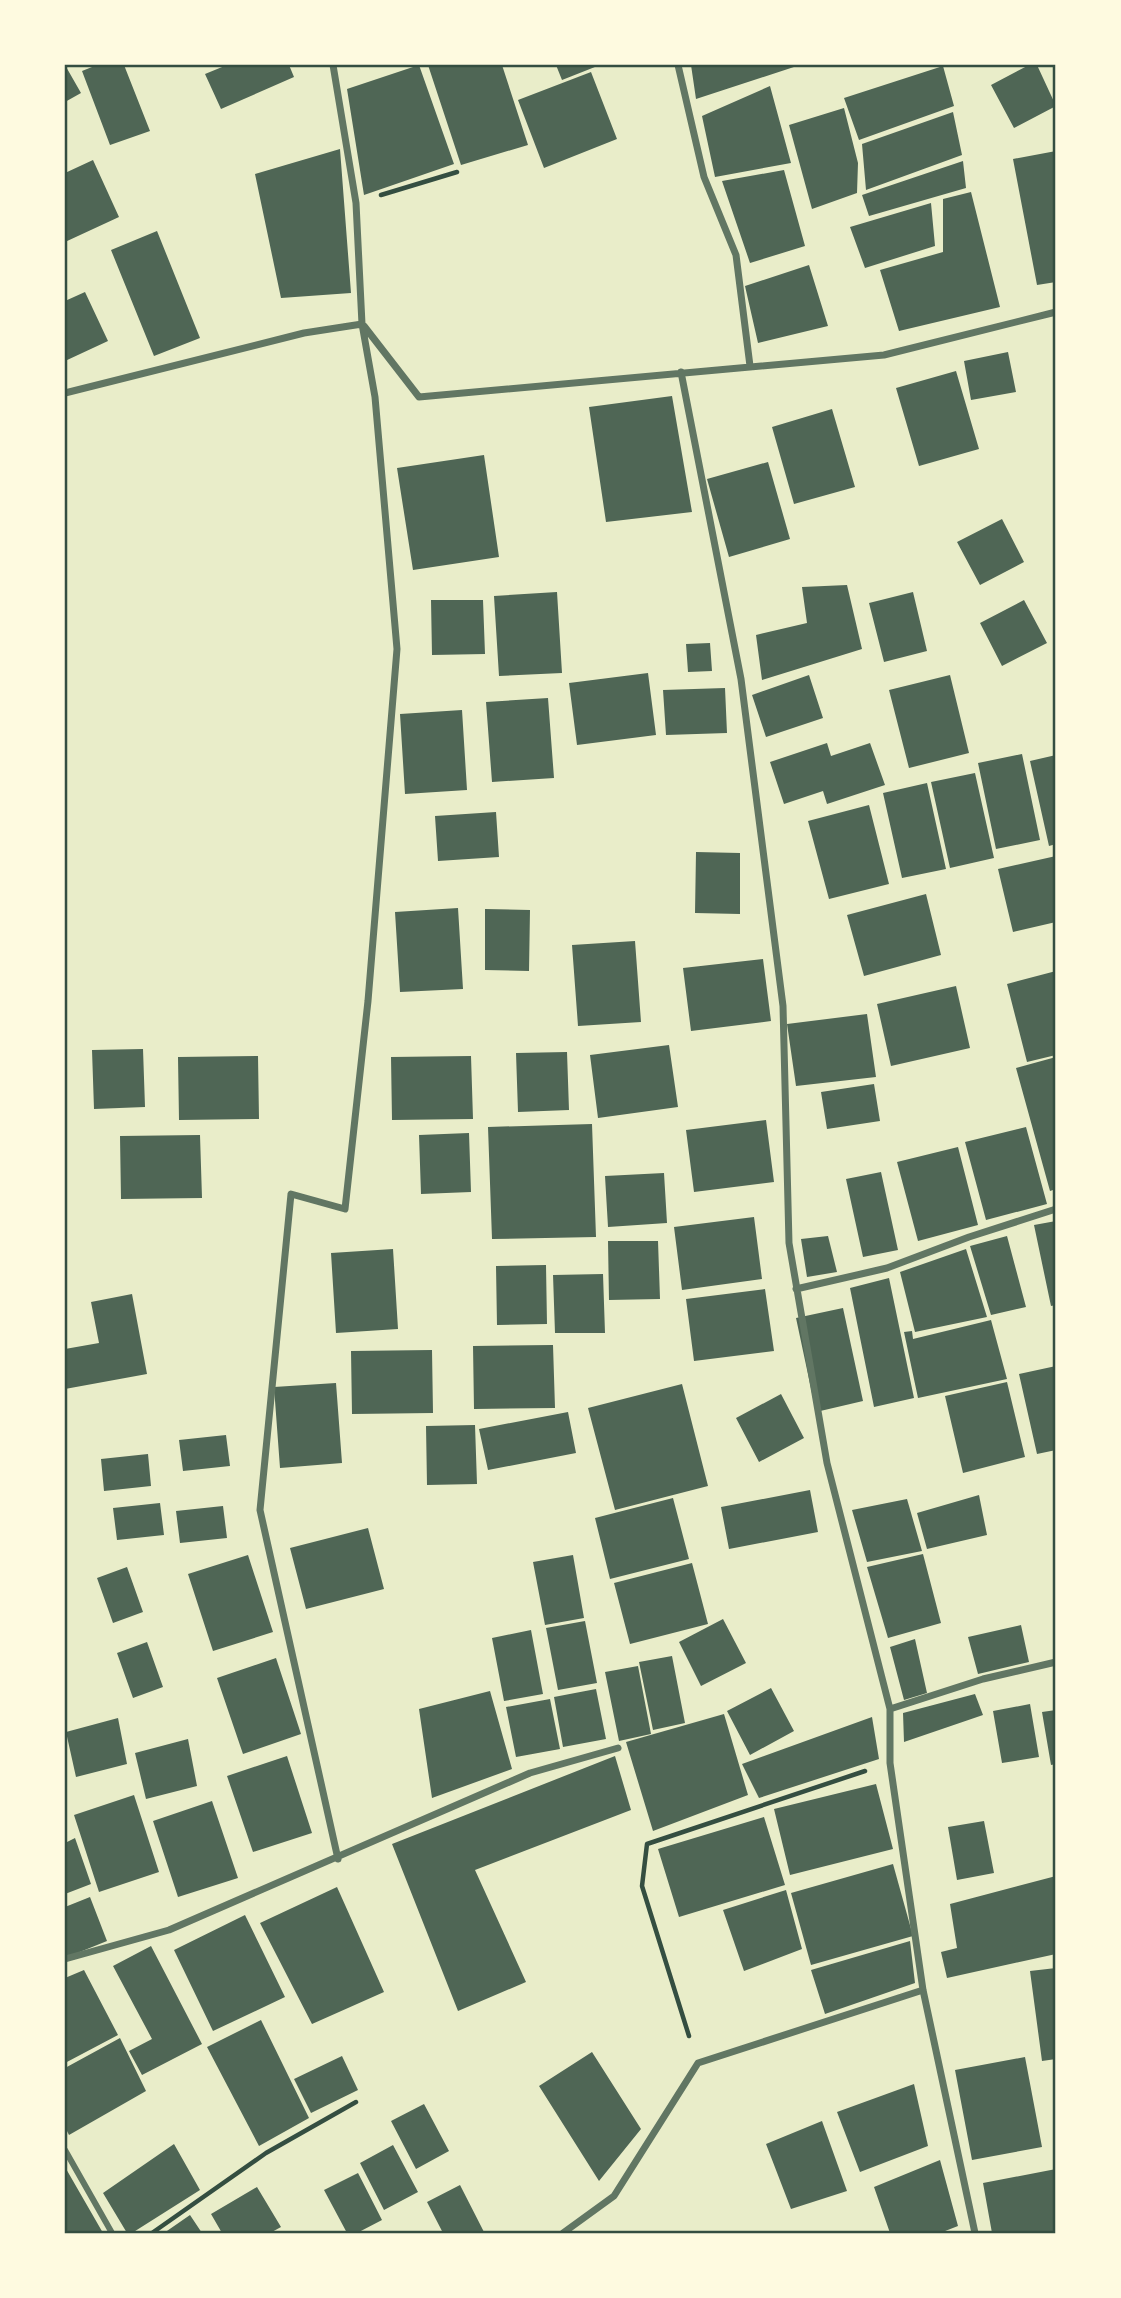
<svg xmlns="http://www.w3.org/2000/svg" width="1121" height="2298" font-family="Jost,sans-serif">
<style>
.building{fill:#4f6655}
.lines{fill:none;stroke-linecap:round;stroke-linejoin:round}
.path{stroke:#344e41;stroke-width:4.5}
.pedestrian{stroke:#617663;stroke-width:6}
.minor{stroke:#617663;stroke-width:7}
.neatline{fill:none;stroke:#344e41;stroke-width:2.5}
</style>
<rect width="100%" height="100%" fill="#e9edc9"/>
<path class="building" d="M65 65 81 93 65 102Z
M97 65H124L150 131 110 145 82 71Z
M227 65H289L294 77 221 109 205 74Z
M419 65 454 164 364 195 347 89Z
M428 65H502L528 145 461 165Z
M556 65H600L562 80Z
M691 65H800L696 99Z
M1029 65H1037L1056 106 1014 128 991 85Z
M943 66 954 106 859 140 844 98Z
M591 72 617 139 544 168 518 100Z
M770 86 791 163 715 177 702 116Z
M844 108 858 163 857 193 812 209 789 125Z
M953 112 962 155 866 190 862 144Z
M340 149 351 293 281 298 255 174Z
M1056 151V282L1037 285 1013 159Z
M93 160 119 217 65 242V173Z
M963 161 966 188 869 216 862 195Z
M784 170 805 246 750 263 722 181Z
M971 192 1000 307 899 331 880 270 943 252V199Z
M931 203 935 246 865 268 850 227Z
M157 231 200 338 154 356 111 250Z
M809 265 828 326 758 343 745 286Z
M85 292 108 341 65 361V301Z
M1008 352 1016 392 971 400 964 361Z
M956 371 979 449 919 466 896 388Z
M672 396 692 512 606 522 589 407Z
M832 409 855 487 794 504 772 427Z
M484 455 499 557 413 570 397 468Z
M768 462 790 539 729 557 707 479Z
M1002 519 1024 562 980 585 957 542Z
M847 585 862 649 762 680 756 635 807 623 802 587Z
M557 592 562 673 499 676 494 596Z
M913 592 927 651 884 662 869 603Z
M431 600H483L485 654 432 655Z
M1024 600 1047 643 1002 666 980 623Z
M710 643 712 671 688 672 686 644Z
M648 673 656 735 577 745 569 683Z
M809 675 823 718 766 737 752 695Z
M950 675 969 753 909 768 889 690Z
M725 688 727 733 666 735 663 690Z
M548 698 554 778 492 782 486 702Z
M462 710 467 790 405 794 400 714Z
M827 743 831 756 870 743 885 785 827 804 823 791 784 804 770 762Z
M1022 754 1040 840 996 849 978 763Z
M1056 755V844L1049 846 1030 761Z
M975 773 994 858 950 868 931 782Z
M927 783 946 869 902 878 883 793Z
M869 805 889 884 829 899 808 821Z
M496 812 499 857 438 861 435 816Z
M696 852 740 853V914L695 913Z
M1056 856V922L1013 932 998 869Z
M926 894 941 955 864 976 847 915Z
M458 908 463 989 400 992 395 912Z
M485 909 530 910 529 971 485 970Z
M635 941 641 1022 578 1026 572 945Z
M763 959 771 1021 691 1031 683 968Z
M1056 971V1055L1027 1062 1007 984Z
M956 986 970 1048 891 1066 877 1004Z
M867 1014 876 1077 796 1086 787 1024Z
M669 1045 678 1107 598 1118 590 1055Z
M143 1049 145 1107 94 1109 92 1050Z
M567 1052 569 1110 518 1112 516 1053Z
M258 1056 259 1119 179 1120 178 1057Z
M471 1056 473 1119 392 1120 391 1057Z
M1056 1057V1189L1050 1191 1016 1068Z
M874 1084 880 1121 827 1129 821 1092Z
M766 1120 774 1182 694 1192 686 1130Z
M592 1124 596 1237 492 1239 488 1127Z
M1026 1127 1047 1204 986 1220 965 1142Z
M469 1133 471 1192 421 1194 419 1135Z
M200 1135 202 1198 121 1199 120 1136Z
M958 1147 978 1225 918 1241 897 1162Z
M881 1172 898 1250 863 1257 846 1179Z
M664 1173 667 1223 608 1227 605 1176Z
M754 1217 762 1279 682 1290 674 1227Z
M1056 1221V1305L1051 1306 1034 1225Z
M828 1236 837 1272 807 1277 801 1239Z
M1007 1236 1026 1307 991 1315 970 1246Z
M608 1241H658L660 1299 609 1300Z
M393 1249 398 1329 336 1333 331 1253Z
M966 1249 987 1317 915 1332 900 1272Z
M546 1265 547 1324 497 1325 496 1266Z
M603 1274 605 1333H555L553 1275Z
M889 1278 914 1398 874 1407 850 1288Z
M765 1289 774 1351 694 1361 686 1299Z
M132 1294 147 1374 65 1389V1349L99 1343 91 1302Z
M843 1308 863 1401 816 1412 796 1318Z
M991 1320 1007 1379 918 1398 904 1332 912 1331 913 1339Z
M553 1345 555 1408 474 1409 473 1346Z
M432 1350 433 1413 352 1414 351 1351Z
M1056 1366V1450L1037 1454 1019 1374Z
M1007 1382 1025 1457 963 1473 945 1396Z
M336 1383 342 1463 280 1468 274 1387Z
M682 1384 708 1486 615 1510 588 1408Z
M781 1394 804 1438 759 1462 736 1418Z
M568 1412 576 1453 488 1470 479 1429Z
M475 1425 477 1484 427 1485 426 1426Z
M226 1435 230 1466 183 1471 179 1440Z
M148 1454 151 1486 104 1491 101 1459Z
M810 1490 818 1532 729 1549 721 1507Z
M979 1495 987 1535 927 1549 917 1513Z
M673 1498 689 1559 610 1579 595 1518Z
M907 1499 922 1551 867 1562 852 1510Z
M160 1503 164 1535 117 1540 113 1508Z
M223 1506 227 1538 180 1543 176 1511Z
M368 1528 384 1589 306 1609 290 1548Z
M923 1554 941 1623 888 1638 867 1567Z
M248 1555 273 1632 213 1651 188 1574Z
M573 1555 584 1618 545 1625 533 1562Z
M692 1563 708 1624 630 1644 614 1583Z
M127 1567 143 1612 113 1623 97 1578Z
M723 1619 746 1663 701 1686 679 1642Z
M585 1621 597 1683 558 1690 546 1628Z
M1021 1625 1029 1662 978 1674 968 1637Z
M531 1630 543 1694 504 1701 492 1638Z
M915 1639 927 1693 904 1700 890 1647Z
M147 1642 163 1687 133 1698 117 1653Z
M672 1656 685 1723 653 1730 639 1662Z
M276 1658 301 1734 243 1754 217 1678Z
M638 1666 651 1734 619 1741 605 1672Z
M771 1688 794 1731 750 1755 727 1711Z
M596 1689 606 1739 563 1747 554 1697Z
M490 1691 512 1769 432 1798 419 1709Z
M975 1694 983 1715 904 1742 903 1713Z
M550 1699 560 1749 516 1757 506 1707Z
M1030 1704 1039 1757 1002 1763 993 1711Z
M1056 1710V1764L1051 1765 1042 1712Z
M724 1714 748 1795 653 1831 626 1742Z
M872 1717 879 1759 759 1798 742 1764Z
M118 1718 127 1764 76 1777 66 1732Z
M188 1739 197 1786 146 1799 135 1753Z
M287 1756 312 1833 253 1852 227 1776Z
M615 1756 631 1810 475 1870 526 1982 458 2011 392 1844Z
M876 1784 893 1849 790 1875 774 1809Z
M134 1795 159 1872 99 1892 74 1815Z
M212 1801 238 1878 178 1897 153 1821Z
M764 1817 785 1885 679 1917 658 1849Z
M984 1821 994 1873 957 1880 948 1827Z
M75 1838 91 1884 65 1894V1843Z
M893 1864 913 1936 811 1965 791 1893Z
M1056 1876V1954L947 1978 941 1952 957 1948 950 1904Z
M337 1887 384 1992 312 2024 260 1923Z
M786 1890 802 1949 744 1971 723 1910Z
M90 1897 107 1941 65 1958V1907Z
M245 1915 285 1997 213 2031 174 1950Z
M910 1941 915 1983 825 2014 811 1970Z
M151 1946 202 2044 142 2075 129 2051 152 2039 113 1966Z
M1056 1968V2059L1042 2061 1030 1971Z
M84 1970 118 2035 65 2063V1978Z
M261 2020 309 2118 259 2146 207 2047Z
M120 2038 146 2091 69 2135 65 2127V2068Z
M592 2052 641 2129 599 2181 539 2086Z
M342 2056 358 2090 311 2113 294 2079Z
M1025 2057 1042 2147 972 2160 955 2070Z
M914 2084 928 2146 860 2172 837 2112Z
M424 2104 449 2151 416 2169 391 2121Z
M822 2121 847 2191 791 2209 766 2144Z
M174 2144 200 2190 132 2233H127L103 2193Z
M393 2145 418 2192 384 2210 360 2163Z
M940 2160 958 2226 940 2233H890L874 2187Z
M65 2167 103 2233H65Z
M1056 2169V2232L992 2233 983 2183Z
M358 2173 382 2220 357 2233H347L324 2190Z
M460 2185 484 2232 482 2233H443L427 2202Z
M257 2187 281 2227 270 2233H222L211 2214Z
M190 2215 202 2233H164Z"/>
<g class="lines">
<path class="path" d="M381 195 457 172
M689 2036 642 1886 647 1844 865 1771
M152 2233 266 2153 356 2102"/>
<path class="pedestrian" d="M65 2150 112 2233"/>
<path class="minor" d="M333 65 356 203 362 324 375 397 397 649 368 1001 345 1209 291 1194 260 1510 338 1859
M678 65 704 177 736 255 750 366
M364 326 419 397 884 355 1056 312
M681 372 741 679 783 1006 789 1243 827 1463 890 1709V1763L923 1990 975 2233
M65 393 304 333 362 324
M796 1289 887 1268 969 1237 1056 1209
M890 1709 983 1679 1056 1662
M65 1959 169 1930 530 1773 618 1748
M563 2233 614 2196 698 2063 923 1990"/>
</g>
<rect width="1121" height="2298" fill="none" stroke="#fefae0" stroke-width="133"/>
<rect x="66" y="66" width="988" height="2166" class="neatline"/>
</svg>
